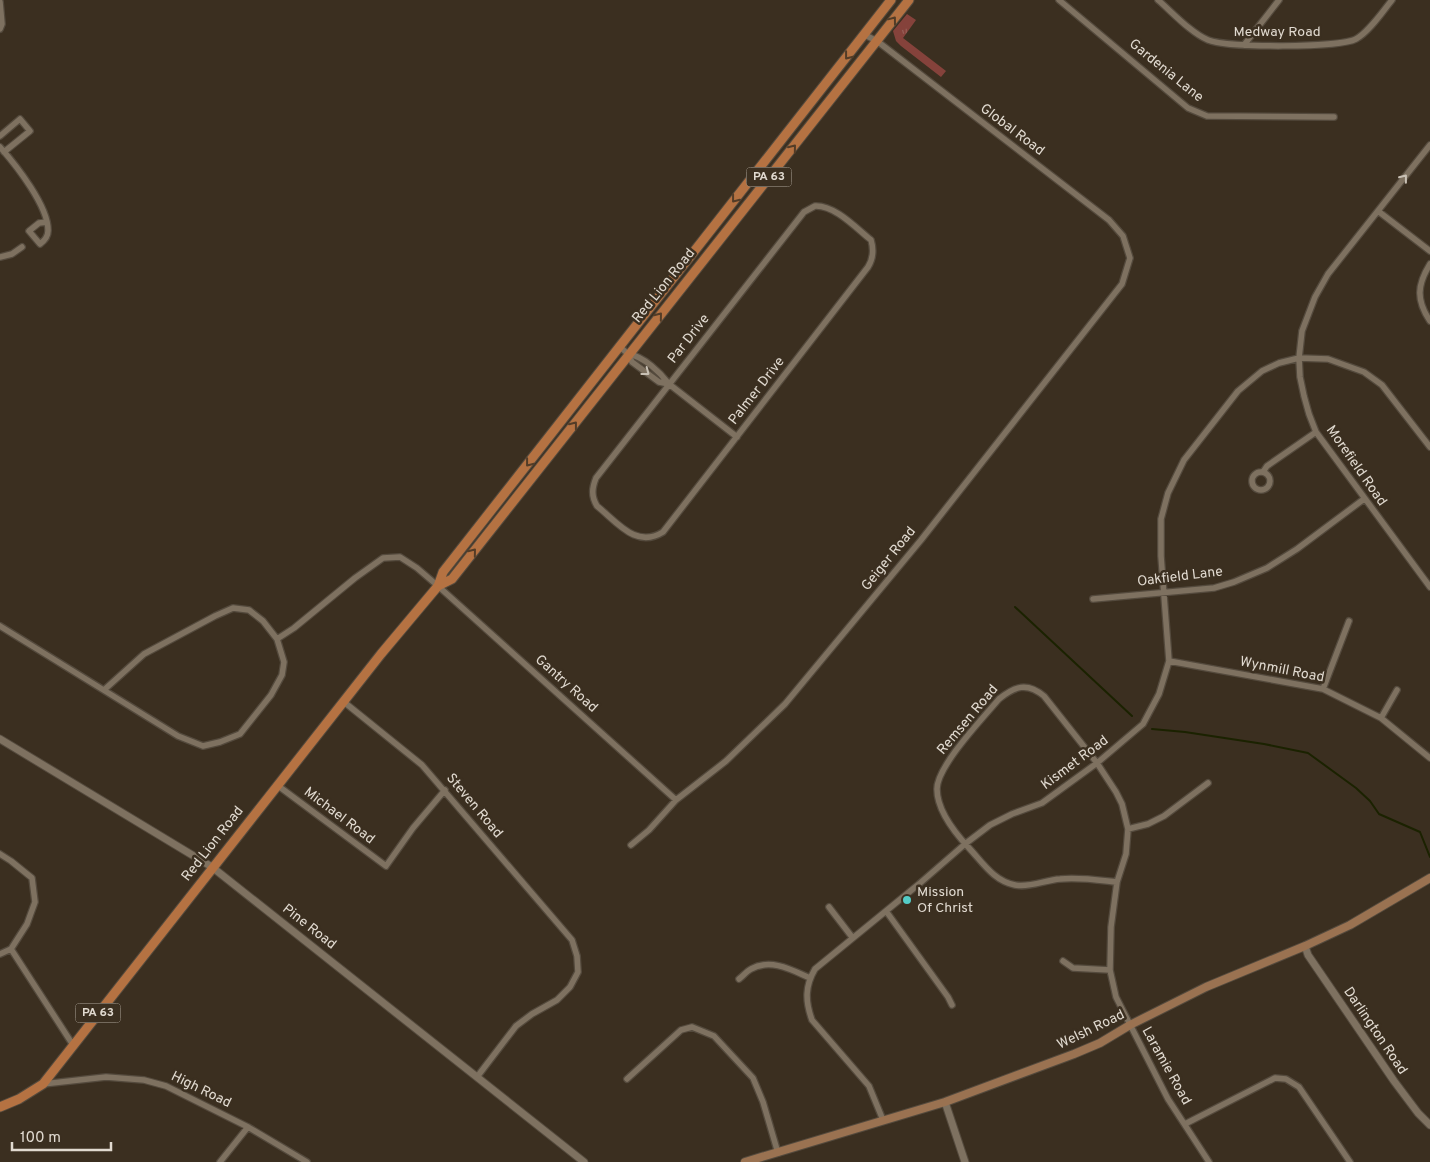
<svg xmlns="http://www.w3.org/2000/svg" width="1430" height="1162" font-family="Overpass,sans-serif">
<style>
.park{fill:url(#park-tufts)}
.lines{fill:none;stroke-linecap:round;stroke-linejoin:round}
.stream{stroke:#1b2200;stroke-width:2}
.minor-casing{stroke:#544a3d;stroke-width:8}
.tertiary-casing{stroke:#544a3d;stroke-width:9}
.secondary-casing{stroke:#544a3d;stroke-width:10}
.primary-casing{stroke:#544a3d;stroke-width:11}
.minor{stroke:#7e7160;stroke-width:5.5}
.tertiary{stroke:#7e7160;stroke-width:7}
.secondary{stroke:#9a7251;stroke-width:8}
.primary{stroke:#b57242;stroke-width:9}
.oneway{stroke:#533c27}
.oneway2{stroke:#c8c0b4}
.poi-dot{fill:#54cdc7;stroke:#3b2f20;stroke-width:2}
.labels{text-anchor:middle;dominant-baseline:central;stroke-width:5;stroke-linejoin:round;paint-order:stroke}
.shield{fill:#3b2f20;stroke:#afa79b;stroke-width:1}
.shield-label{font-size:12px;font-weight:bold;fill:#e1dad0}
.street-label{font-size:14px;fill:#e1dad0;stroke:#3b2f20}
.poi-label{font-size:14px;fill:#e1dad0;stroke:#3b2f20;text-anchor:start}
</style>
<defs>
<pattern id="park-tufts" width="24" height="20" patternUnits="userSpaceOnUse" patternTransform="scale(1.25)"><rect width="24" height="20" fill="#85423b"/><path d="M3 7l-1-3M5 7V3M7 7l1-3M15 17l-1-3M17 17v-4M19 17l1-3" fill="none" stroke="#965d56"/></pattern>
</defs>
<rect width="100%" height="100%" fill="#3b2f20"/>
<path class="park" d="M907 14 916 20 903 38 946 71 941 77 901 46 896 41 893 31Z"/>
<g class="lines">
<path class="stream" d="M1015 607 1132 716
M1152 729 1185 732 1264 744 1308 753 1356 788 1370 801 1379 814 1420 832 1430 857"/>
<g class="minor-casing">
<path id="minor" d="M1059 0 1188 108 1207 116 1334 117
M1158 0C1172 12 1191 33 1208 40 1227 48 1339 48 1356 39 1369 32 1383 11 1392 0
M0 2 2 24 0 29
M1244 45 1279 0
M0 136 20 119 30 131 4 152
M1430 145 1328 274 1315 297 1302 331 1299 358 1300 377 1304 396 1309 414 1316 432 1430 587
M0 147C16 165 49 207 48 231 48 236 44 241 40 244L29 231 39 223 47 222
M815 206C835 205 856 228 871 240 874 250 873 259 868 267L663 532C636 549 617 522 597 506 591 496 592 488 596 478L804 212Z
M1378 211 1430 251
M0 257 12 254 22 247
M1430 264C1417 285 1416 300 1430 321
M619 346 628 354 632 362 659 382 669 384
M629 354C644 357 660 372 669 384L737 437
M1252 481a9 9 0 1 1 18 0a9 9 0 1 1-18 0Z
M1263 472 1267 466 1316 432
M1093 599 1214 588 1234 582 1267 568 1297 549 1364 499
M0 626 178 736 203 746 220 742 240 734 271 695 282 675 284 662 277 639 294 628 355 578 383 558 400 557 417 568 438 586 676 800
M1169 661 1323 689 1381 718 1430 758
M1323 689 1349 621
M104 690 144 654 215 616 233 608 249 610 263 621 277 639
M344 702 422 765 572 940 577 956 578 972 570 987 557 1000 532 1014 516 1026 477 1077
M1381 718 1397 690
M277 785 386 866 413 828 445 790
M1128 829 1148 824 1164 816 1208 783
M631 845 649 830 676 800 726 761 785 704 921 540 1122 284 1130 258 1123 236 1109 220 877 41 865 35
M0 854 11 861 32 878 35 902 27 924 11 949 73 1045
M1117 882C1098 880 1079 877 1060 879 1046 880 1029 888 1015 885 994 881 983 863 969 848 955 833 937 810 937 789 937 766 983 718 999 699 1015 686 1027 682 1044 696L1097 763 1116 792 1122 804 1128 829 1126 854 1117 882 1111 927 1110 970 1116 997 1168 1099 1209 1162
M829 907 852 937
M886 911 948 997 952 1005
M0 954 11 949
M1063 961 1073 968 1110 970
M739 979C743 976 747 971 751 969 771 958 792 970 810 978
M627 1079 681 1030 692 1027 714 1036 753 1078 763 1102 778 1153
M43 1084 106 1077 144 1080 166 1086 248 1127 307 1162
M883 1120 869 1086 812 1020C805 1001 805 986 815 969L919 884 965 844 990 825 1012 814 1042 803 1097 763 1143 724 1159 694 1169 661 1161 556V519L1168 493 1184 460 1238 391 1262 371 1279 363 1299 358 1328 359 1364 372 1382 385 1430 447
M1185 1124 1275 1078 1286 1079 1299 1087 1350 1162
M220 1162 248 1127"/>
</g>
<g class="tertiary-casing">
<path id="tertiary" d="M0 739 212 867 584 1162
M1305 946 1308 955 1394 1081 1418 1113 1430 1125
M945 1102 965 1162"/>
</g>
<g class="secondary-casing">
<path id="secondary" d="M745 1162 945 1102 1074 1054 1100 1043 1130 1025 1206 987 1305 946 1350 925 1430 878"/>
</g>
<g class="primary-casing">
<path id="primary" d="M438 586 443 572 891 0
M0 1107 19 1099 43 1084 381 654 438 586 452 579 909 0"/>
</g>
<use href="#minor" class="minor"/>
<use href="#tertiary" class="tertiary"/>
<use href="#secondary" class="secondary"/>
<use href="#primary" class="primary"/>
</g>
<defs><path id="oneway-chevron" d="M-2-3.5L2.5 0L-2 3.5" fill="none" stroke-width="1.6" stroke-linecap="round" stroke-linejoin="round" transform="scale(1.25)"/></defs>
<g class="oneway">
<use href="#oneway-chevron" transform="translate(893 20) rotate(-53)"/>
<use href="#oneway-chevron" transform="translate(848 56) rotate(128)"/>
<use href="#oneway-chevron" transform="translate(793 148) rotate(-51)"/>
<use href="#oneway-chevron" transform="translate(735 199) rotate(128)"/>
<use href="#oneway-chevron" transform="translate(659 316) rotate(-51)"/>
<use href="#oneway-chevron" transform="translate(574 425) rotate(-52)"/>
<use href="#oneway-chevron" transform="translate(529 463) rotate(128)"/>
<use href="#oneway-chevron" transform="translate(473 552) rotate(-51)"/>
</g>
<g class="oneway2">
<use href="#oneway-chevron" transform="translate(1404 178) rotate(-52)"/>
<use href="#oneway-chevron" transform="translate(646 372) rotate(37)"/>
</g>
<circle class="poi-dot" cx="907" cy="900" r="5"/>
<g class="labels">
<g class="shield">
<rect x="746.5" y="167.5" width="45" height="19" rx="4"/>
<rect x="75.5" y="1003.5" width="45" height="19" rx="4"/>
</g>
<g class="shield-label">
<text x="769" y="177">PA 63</text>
<text x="98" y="1013">PA 63</text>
</g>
<g class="street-label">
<text x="1277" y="32">Medway Road</text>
<text transform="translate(1166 71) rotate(39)">Gardenia Lane</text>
<text transform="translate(1012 130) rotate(37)">Global Road</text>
<text transform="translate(664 286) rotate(-51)">Red Lion Road</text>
<text transform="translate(689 339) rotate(-52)">Par Drive</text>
<text transform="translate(757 391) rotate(-52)">Palmer Drive</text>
<text transform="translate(1356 466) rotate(55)">Morefield Road</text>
<text transform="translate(889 559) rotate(-51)">Geiger Road</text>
<text transform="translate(1180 577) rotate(-7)">Oakfield Lane</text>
<text transform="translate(1282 670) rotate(11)">Wynmill Road</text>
<text transform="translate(566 684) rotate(42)">Gantry Road</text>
<text transform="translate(968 720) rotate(-50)">Remsen Road</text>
<text transform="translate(1075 763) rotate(-37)">Kismet Road</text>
<text transform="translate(474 806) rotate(50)">Steven Road</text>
<text transform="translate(339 816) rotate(37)">Michael Road</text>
<text transform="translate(213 844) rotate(-52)">Red Lion Road</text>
<text transform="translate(309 927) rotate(38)">Pine Road</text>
<text transform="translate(1091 1030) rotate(-26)">Welsh Road</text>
<text transform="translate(1375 1031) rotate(56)">Darlington Road</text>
<text transform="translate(1166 1066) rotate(61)">Laramie Road</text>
<text transform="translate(201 1090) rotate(26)">High Road</text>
</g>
<g class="poi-label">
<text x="917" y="892">Mission<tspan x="917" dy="16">Of Christ</tspan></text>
</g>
</g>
<path d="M12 1142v8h99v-8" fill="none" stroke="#e1dad0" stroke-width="2.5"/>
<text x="20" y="1142" font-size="15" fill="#e1dad0" stroke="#3b2f20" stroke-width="4" paint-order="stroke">100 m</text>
</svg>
